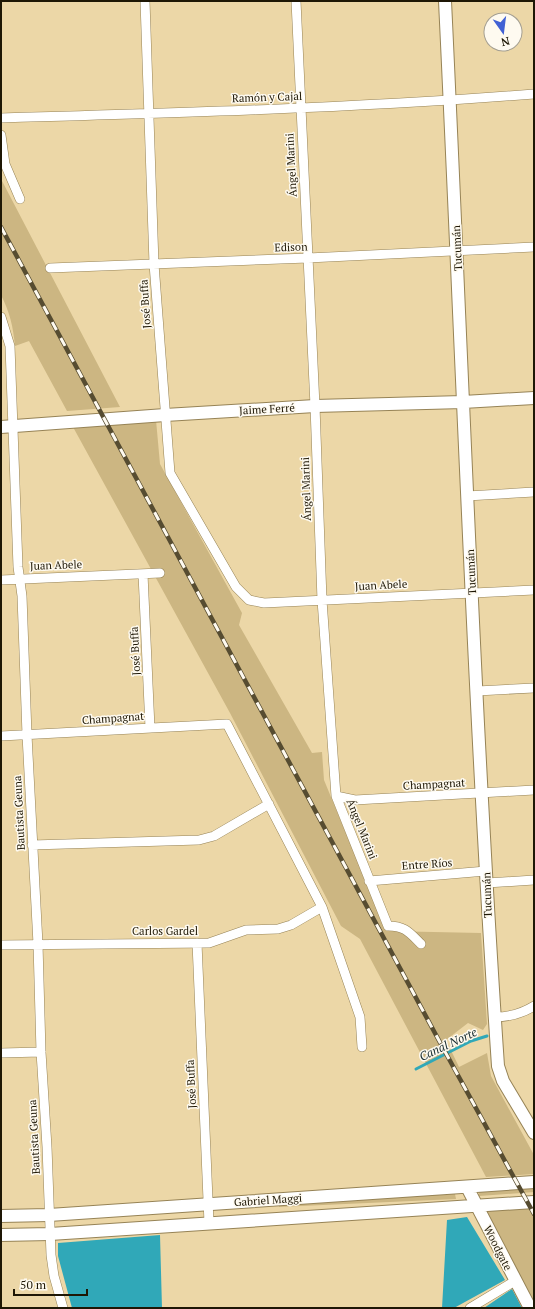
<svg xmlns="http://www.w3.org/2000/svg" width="535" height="1309" font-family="'PT Serif',serif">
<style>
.green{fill:#ccb682}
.water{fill:#30a8b8}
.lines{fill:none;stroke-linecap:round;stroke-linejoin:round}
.stream{stroke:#30a8b8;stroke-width:3}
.street-casing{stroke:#968356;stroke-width:10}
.secondary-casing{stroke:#968356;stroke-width:14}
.street{stroke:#fff;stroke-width:9}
.secondary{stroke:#fff;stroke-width:12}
.rail-casing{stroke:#564c31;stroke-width:4.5}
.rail{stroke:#fefaf0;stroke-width:3;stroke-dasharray:9;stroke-linecap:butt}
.labels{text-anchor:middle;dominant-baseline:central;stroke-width:3;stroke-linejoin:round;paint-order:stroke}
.street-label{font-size:11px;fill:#1e1705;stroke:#fefaf0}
.water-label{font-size:12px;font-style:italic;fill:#192d30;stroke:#fefaf0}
</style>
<rect width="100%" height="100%" fill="#ecd7a7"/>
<path class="green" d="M1 179 120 407 67 411 29 341 15 346C13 326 10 313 1 295Z
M156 420 160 464 242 613 239 625 312 753 322 752 324 780 386 931 481 933 487 1024 483 1030 468 1023 446 1040 459 1067 487 1053 491 1076 534 1155V1174L486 1177 360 939 341 926 230 713 73 427Z
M534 1187V1192L479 1196V1191Z
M455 1194 456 1199 279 1207V1201Z
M534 1206V1302L484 1210Z"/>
<path class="water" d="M467 1217 505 1280 454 1308H442L447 1220Z
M160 1235 162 1308H72L58 1256V1243Z
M512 1289 522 1308H484Z"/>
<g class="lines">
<path class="stream" d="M416 1069 471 1041 487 1036"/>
<g class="street-casing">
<path id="street" d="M145 1 154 264 170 473 236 587 249 600 264 603 534 590
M296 1 315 406 322 600 336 796 388 926C405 926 409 932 421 944
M1 118C179 113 357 108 534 94
M1 135 5 164 20 199
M50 268 308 258 534 247
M1 317 10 346 18 567 22 596 27 735 38 944 41 1052 47 1147 51 1255 54 1276 63 1308
M467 496 534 492
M143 574 150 728
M1 580 160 573
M477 691 534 688
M1 736 227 724 322 907 360 1017 362 1047
M336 796 355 800 534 790
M32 845 199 840 214 836 269 804
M369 881 486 871
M487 883 534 880
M197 943 209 1223
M1 945 209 943 246 930 278 929 291 925 322 907
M495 1017C510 1017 521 1014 534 1006
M1 1053 41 1052
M470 1308 515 1281"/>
</g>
<g class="secondary-casing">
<path id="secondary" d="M445 1C462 356 474 712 498 1066L503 1081 534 1133
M1 427 165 415 315 406 463 402 534 398
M467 1187 530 1308
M1 1216 49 1215 534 1182
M1 1235 50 1234 534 1202"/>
</g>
<use href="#street" class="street"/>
<use href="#secondary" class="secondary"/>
<g class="rail-casing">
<path id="rail" d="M1 227 443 1048 534 1214"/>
</g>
<use href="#rail" class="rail"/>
</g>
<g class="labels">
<g class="street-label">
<text transform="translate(267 97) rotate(-2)">Ramón y Cajal</text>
<text transform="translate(291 165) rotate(-93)">Ángel Marini</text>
<text transform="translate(291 247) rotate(-2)">Edison</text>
<text transform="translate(457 248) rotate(-93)">Tucumán</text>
<text transform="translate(145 304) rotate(-94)">José Buffa</text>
<text transform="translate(267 409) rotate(-3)">Jaime Ferré</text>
<text transform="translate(306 489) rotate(-92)">Ángel Marini</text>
<text transform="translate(56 565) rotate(-2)">Juan Abele</text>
<text transform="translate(471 572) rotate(-93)">Tucumán</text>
<text transform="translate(381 585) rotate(-3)">Juan Abele</text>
<text transform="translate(135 651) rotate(-93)">José Buffa</text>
<text transform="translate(113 718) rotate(-4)">Champagnat</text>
<text transform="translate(434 784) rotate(-3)">Champagnat</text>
<text transform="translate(19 813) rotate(-93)">Bautista Geuna</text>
<text transform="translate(362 829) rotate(68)">Ángel Marini</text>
<text transform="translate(427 864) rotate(-4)">Entre Ríos</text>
<text transform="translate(487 895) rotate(-92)">Tucumán</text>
<text x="165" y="931">Carlos Gardel</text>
<text transform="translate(191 1084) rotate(-93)">José Buffa</text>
<text transform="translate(34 1137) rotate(-93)">Bautista Geuna</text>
<text transform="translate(268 1200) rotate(-4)">Gabriel Maggi</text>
<text transform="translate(498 1248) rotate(63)">Woodgate</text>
</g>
<g class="water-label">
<text transform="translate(448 1044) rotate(-25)">Canal Norte</text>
</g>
</g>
<rect width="535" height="1309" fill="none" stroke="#1e1705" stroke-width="4"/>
<g transform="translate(503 32) rotate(166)"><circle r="19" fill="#fefaf0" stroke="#a49f92"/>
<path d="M0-3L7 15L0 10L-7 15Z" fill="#4161d4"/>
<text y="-6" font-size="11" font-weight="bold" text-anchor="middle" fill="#1e1705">N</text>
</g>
<path d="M14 1289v6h73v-6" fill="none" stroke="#1e1705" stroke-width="2"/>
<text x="20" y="1289" font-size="12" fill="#1e1705" stroke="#fefaf0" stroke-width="3" paint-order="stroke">50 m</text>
</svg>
